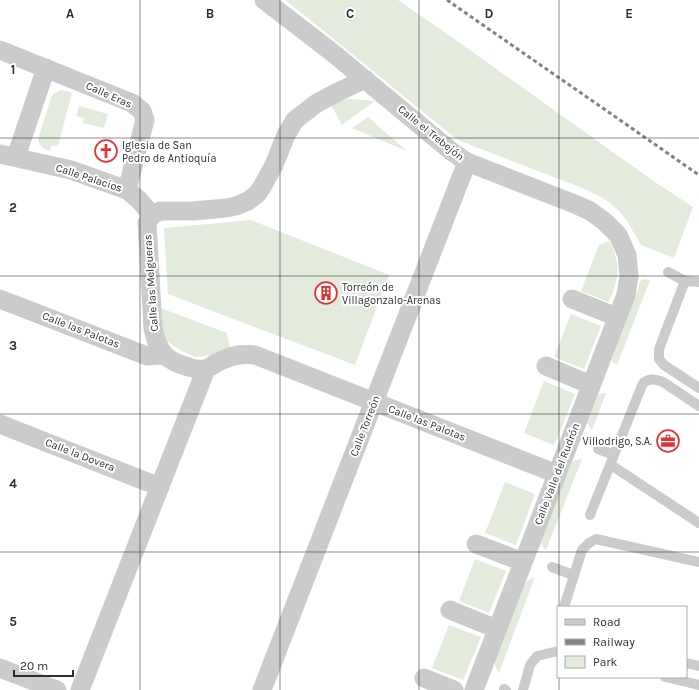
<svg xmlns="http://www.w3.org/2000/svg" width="699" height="690" font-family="Karla,sans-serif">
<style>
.green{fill:#e3ebdc}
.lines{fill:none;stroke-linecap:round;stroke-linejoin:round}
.service{stroke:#cbcbcb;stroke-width:10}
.minor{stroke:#cbcbcb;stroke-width:19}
.rail{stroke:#838383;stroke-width:3;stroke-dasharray:4 3;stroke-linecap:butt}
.grid{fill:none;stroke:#2e2e2e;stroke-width:1;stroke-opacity:0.55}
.labels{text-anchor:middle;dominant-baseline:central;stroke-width:4;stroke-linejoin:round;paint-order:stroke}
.street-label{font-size:11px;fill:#2e2e2e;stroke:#fff}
.poi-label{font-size:11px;fill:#2e2e2e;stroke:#fff;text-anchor:start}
.grid-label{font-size:13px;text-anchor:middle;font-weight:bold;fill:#2e2e2e;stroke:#fff;stroke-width:4;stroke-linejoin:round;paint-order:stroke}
</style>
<rect width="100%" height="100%" fill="#fff"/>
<path class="green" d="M285 0H398L453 38 652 180 693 207 674 258 641 245 627 221 619 211 610 203 601 197 580 187 460 141 449 133 304 15Z
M61 90 66 91 72 93 58 146 52 145 50 151C43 149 40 146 38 139L51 98 53 94Z
M349 99 375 101 342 125 331 105 339 100Z
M79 106 108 114 104 128 83 123 84 118 76 116Z
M368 117 407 151 352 128Z
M251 220 389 275 355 365 168 294 164 228Z
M609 241C622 266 619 277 609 302L581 291 599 245Z
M644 279 650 280 617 365 612 361 613 355 638 289 640 281Z
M163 309 227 333 230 350 214 355 195 357 180 350 165 340 155 310Z
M571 314 601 326 584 369 554 357Z
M544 381 575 394 557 439 553 445 524 433Z
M602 393H606L592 430 590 428 587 421 598 395Z
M582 459 546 550 542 546 541 541 572 462 576 460Z
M505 482 535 494 516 545 485 533Z
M475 559 506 571 489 613 459 601Z
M532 578 534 579 499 673C496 669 495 666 495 660L525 583Z
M449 625 481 637 463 680 432 668Z"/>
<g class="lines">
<path class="service" d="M668 272 685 281 699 282
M685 281 659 349V359L664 365 699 388
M614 455 643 383C650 378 655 379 663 382L699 406
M611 465 699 523
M590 515 614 455 598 449
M552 567 573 575
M564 607 582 550 589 543 596 539 699 562
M686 663 699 666
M665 677 699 685
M504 689 506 690
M523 690 530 665 537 656 558 651"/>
<path class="minor" d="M264 0 333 53 451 151 467 162 577 205 590 211 604 221 618 235 627 255 629 276 626 295 474 690
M0 50 132 103 142 111 145 120 127 190
M365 79 338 92 317 103 295 120 286 135 274 165 262 187 257 194 248 201 236 206 226 208 193 211H160L152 215 147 223 153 328C155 337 157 346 163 353 169 362 195 371 205 369 209 368 213 365 216 363 230 356 240 353 255 355L557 474
M0 154 71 170 127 190 139 200 152 215
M16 157 46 68
M0 299 147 356 163 355
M572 299 617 317
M546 366 591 385
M0 424 160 487
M476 544 523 562
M450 610 497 629
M0 668 57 690
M424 678 454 690
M80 690 206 369
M262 690 467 162"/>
<path class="rail" d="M447 0 699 175"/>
</g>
<path class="grid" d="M140 0V690M280 0V690M419 0V690M559 0V607M0 138H699M0 276H699M0 414H699M0 552H699M559 677V690"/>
<defs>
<g id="church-ring" transform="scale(1.15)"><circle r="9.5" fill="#fff" stroke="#e13433" stroke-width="1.5"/><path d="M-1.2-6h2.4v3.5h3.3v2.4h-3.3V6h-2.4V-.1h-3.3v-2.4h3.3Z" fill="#e13433"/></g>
<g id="building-ring" transform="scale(1.15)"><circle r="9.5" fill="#fff" stroke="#e13433" stroke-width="1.5"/><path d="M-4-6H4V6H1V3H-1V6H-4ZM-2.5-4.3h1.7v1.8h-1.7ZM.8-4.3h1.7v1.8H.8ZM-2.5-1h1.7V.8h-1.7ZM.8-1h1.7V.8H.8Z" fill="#e13433"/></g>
<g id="office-ring" transform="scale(1.15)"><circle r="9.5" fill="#fff" stroke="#e13433" stroke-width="1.5"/><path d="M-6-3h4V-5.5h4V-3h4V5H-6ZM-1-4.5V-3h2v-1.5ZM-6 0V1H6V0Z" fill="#e13433"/></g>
</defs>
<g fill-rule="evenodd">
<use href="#church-ring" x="106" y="151"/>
<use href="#building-ring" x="326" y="293"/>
<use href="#office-ring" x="668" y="441"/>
</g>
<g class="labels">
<g class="street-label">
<text transform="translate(109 95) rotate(24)">Calle Eras</text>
<text transform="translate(431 133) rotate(39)">Calle el Trebejón</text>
<text transform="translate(89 178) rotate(18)">Calle Palacios</text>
<text transform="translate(151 283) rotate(-94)">Calle las Melgueras</text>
<text transform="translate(81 330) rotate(21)">Calle las Palotas</text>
<text transform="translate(427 423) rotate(21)">Calle las Palotas</text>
<text transform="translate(365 426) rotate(-69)">Calle Torreón</text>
<text transform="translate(80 455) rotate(21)">Calle la Dovera</text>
<text transform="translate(557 474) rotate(-69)">Calle Valle del Rudrón</text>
</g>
<g class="poi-label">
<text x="122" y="145">Iglesia de San<tspan x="122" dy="13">Pedro de Antioquía</tspan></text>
<text x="342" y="287">Torreón de<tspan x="342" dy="13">Villagonzalo-Arenas</tspan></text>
<text x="652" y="441" text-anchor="end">Villodrigo, S.A.</text>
</g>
</g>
<g class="grid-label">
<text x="70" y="18">A</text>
<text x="210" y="18">B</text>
<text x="350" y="18">C</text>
<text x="489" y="18">D</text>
<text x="629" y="18">E</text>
<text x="13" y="74">1</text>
<text x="13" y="212">2</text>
<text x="13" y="350">3</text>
<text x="13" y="488">4</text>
<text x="13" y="626">5</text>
</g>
<rect x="557" y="606" width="130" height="72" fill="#ffffff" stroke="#ababab"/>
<rect x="565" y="619" width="20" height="6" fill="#cbcbcb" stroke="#ababab"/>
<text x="593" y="626" font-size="12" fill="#2e2e2e">Road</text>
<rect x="565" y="639" width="20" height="6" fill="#838383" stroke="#ababab"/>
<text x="593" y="646" font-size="12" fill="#2e2e2e">Railway</text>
<rect x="565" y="656" width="20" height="12" fill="#e3ebdc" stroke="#ababab"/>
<text x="593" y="666" font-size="12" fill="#2e2e2e">Park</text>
<path d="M14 670v6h59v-6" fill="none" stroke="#2e2e2e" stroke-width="2"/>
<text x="20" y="670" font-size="12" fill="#2e2e2e" stroke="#ffffff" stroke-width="3" paint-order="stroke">20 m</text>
</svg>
